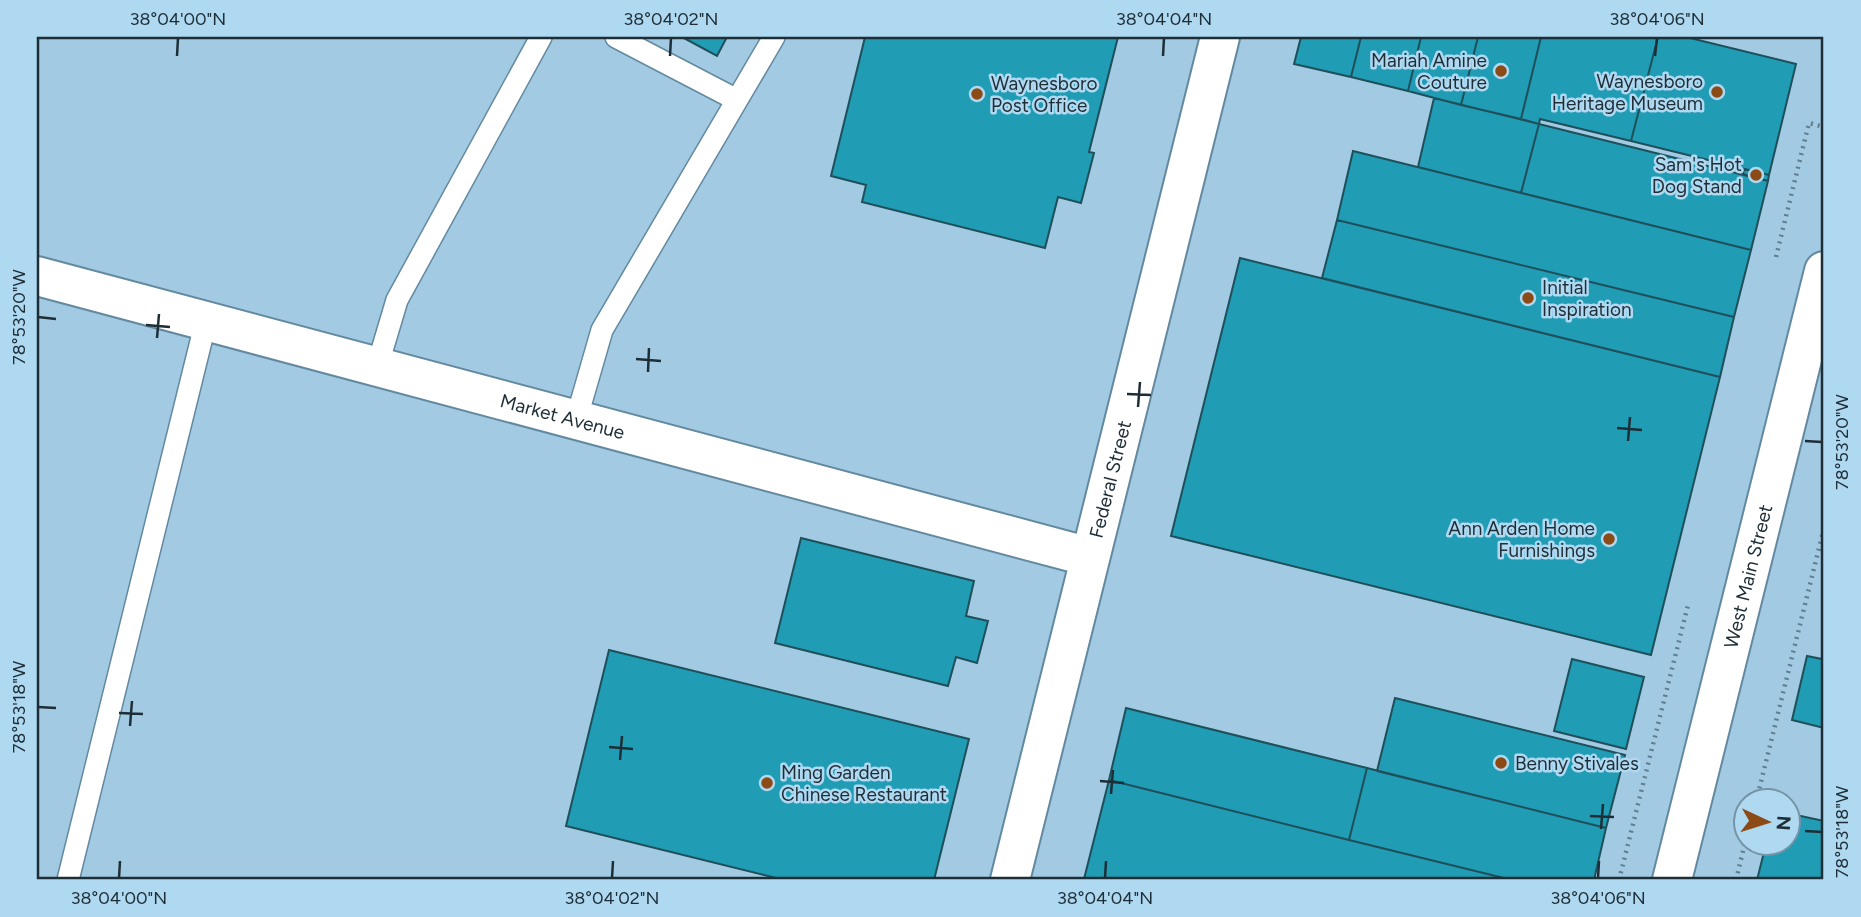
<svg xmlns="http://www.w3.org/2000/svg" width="1861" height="917" font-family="Figtree,sans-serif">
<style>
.building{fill:#209cb4;stroke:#1e4f5a;stroke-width:2}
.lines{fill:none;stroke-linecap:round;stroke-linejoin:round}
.lane-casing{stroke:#6389a0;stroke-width:24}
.street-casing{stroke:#6389a0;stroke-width:42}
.primary-casing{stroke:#6389a0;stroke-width:42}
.path{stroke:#617e8f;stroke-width:4.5;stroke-dasharray:2 5;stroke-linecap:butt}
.lane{stroke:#fff;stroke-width:21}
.street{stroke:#fff;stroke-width:38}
.primary{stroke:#fff;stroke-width:38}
.ticks{fill:none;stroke:#1e2e37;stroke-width:2.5}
.poi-dot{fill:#8c4b16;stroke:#afd8f1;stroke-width:2.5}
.labels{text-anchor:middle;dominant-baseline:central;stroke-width:5;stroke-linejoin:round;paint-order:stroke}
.poi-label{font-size:19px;fill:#1e2e37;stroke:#afd8f1;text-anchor:end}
.street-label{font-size:19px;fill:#1e2e37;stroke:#afd8f1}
.neatline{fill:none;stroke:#1e2e37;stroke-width:2.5}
.ticks-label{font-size:18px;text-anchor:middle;fill:#1e2e37}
</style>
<rect width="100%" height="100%" fill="#a2cbe3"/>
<path class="building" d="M682 37H727L717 56Z
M865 37H1118L1089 152 1094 153 1081 203 1058 197 1045 248 862 202 866 185 831 176Z
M1301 37H1361L1351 77 1294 64Z
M1361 37H1421L1408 91 1351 77Z
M1421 37H1478L1461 105 1408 91Z
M1478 37H1541L1521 119 1461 105Z
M1541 37H1658L1631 141 1540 119 1539 124 1521 119Z
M1658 37H1686L1796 64 1769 175 1631 141Z
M1434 98 1539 124 1521 193 1418 167Z
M1539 124 1768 181 1751 250 1521 193Z
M1353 151 1751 250 1734 317 1337 220Z
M1744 169 1769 175 1768 181 1743 174Z
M1337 220 1734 317 1720 377 1322 278Z
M1240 258 1720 377 1651 655 1171 536Z
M801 538 974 581 966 616 988 621 977 663 956 657 948 686 775 643Z
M609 650 969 739 934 880H784L566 826Z
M1824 651V728L1792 720 1807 656 1822 659Z
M1572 659 1644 677 1626 749 1554 731Z
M1395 698 1625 755 1606 828 1377 771Z
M1126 708 1367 768 1349 840 1109 780Z
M1367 768 1606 828 1594 880H1512L1349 840Z
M1109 780 1349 840 1512 880H1087L1084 879Z
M1787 813 1824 821V880H1757L1766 844H1787Z"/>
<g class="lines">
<g class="lane-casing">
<path id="lane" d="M616 37 737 100 774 37
M377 367 397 300 541 37
M576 420 602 330 737 100
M68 880 206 321"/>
</g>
<g class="street-casing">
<g id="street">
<path id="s1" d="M37 276 1090 557"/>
<path id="s2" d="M1010 880 1220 37"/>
</g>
</g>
<g class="primary-casing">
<g id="primary">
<path id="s3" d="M1672 880 1824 271"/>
</g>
</g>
<path class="path" d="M1776 257 1809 123 1824 127
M1756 802 1824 528
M1619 880 1688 605
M1736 880 1745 843"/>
<use href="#lane" class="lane"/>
<use href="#street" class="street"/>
<use href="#primary" class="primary"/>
</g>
<path class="ticks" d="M177 56 178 38M670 56 671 38M1163 56 1164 38M1655 56 1657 38M38 317 56 319M146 325 170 327M157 338 159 314M636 359 661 361M648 372 649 348M1127 394 1151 395M1138 407 1140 382M1617 428 1642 430M1628 441 1630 417M1805 441 1822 442M38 707 56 708M119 713 143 714M130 726 132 701M609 747 633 749M620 760 622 736M1100 781 1124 783M1111 794 1113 770M1590 816 1614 817M1601 829 1603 804M1805 831 1822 832M119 878 120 861M612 878 613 861M1105 878 1106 861M1598 878 1599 861"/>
<g class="poi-dot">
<circle cx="1501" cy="71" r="7"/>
<circle cx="1717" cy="92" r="7"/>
<circle cx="977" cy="94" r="7"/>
<circle cx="1756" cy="175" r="7"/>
<circle cx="1528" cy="298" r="7"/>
<circle cx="1609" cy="539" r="7"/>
<circle cx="1501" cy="763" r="7"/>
<circle cx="767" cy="783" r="7"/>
</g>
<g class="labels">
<g class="poi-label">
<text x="1487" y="60">Mariah Amine<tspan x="1487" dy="22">Couture</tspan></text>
<text x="1703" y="81">Waynesboro<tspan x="1703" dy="22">Heritage Museum</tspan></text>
<text x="991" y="83" text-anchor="start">Waynesboro<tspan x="991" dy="22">Post Office</tspan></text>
<text x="1742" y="164">Sam's Hot<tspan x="1742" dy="22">Dog Stand</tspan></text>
<text x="1542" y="287" text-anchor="start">Initial<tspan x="1542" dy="22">Inspiration</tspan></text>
<text x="1595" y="528">Ann Arden Home<tspan x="1595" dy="22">Furnishings</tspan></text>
<text x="1515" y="763" text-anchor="start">Benny Stivales</text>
<text x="781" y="772" text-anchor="start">Ming Garden<tspan x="781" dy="22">Chinese Restaurant</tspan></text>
</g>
<g class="street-label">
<text stroke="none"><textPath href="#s1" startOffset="544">Market Avenue</textPath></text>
<text stroke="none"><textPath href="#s2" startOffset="413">Federal Street</textPath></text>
<text stroke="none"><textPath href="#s3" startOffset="313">West Main Street</textPath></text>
</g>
</g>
<rect width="1861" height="917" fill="none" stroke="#afd8f1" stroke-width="77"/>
<g transform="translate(1767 822) rotate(94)"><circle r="33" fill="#afd8f1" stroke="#7594a7" stroke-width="2"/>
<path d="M0-5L12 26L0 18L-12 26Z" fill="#8c4b16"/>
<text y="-10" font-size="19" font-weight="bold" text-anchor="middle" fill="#1e2e37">N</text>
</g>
<rect x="38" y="38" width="1784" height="840" class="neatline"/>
<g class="ticks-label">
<text x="178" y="25">38°04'00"N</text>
<text x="671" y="25">38°04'02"N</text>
<text x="1164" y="25">38°04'04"N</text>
<text x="1657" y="25">38°04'06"N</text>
<text transform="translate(19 317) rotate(-90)" y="6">78°53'20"W</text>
<text transform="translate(1842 442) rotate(-90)" y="6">78°53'20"W</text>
<text transform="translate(19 707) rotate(-90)" y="6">78°53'18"W</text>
<text transform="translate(1842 832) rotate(-90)" y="6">78°53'18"W</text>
<text x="119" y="904">38°04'00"N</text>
<text x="612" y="904">38°04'02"N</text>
<text x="1105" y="904">38°04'04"N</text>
<text x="1598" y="904">38°04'06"N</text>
</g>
</svg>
